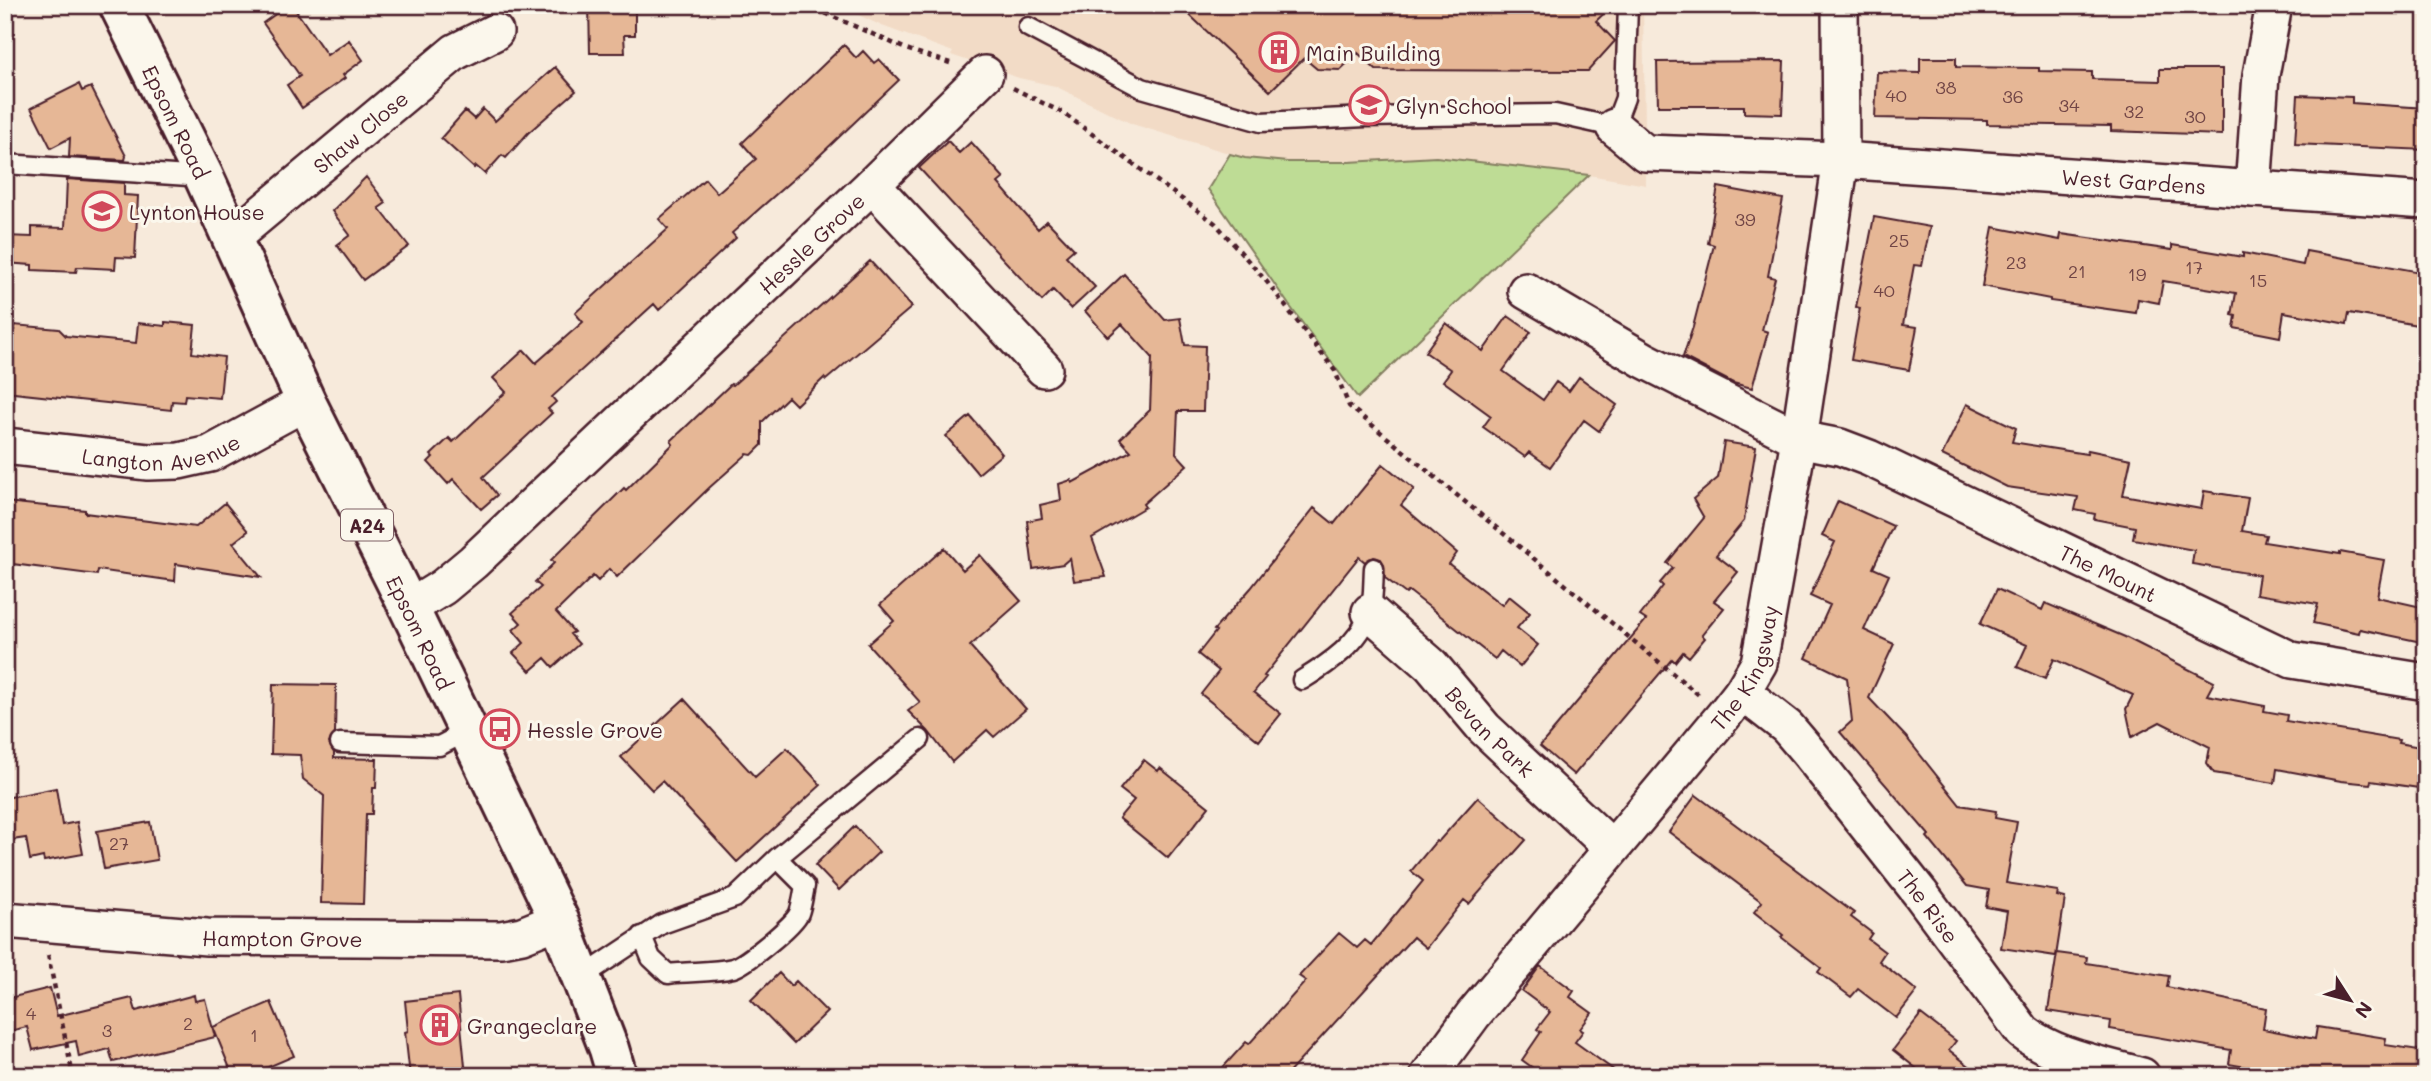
<svg xmlns="http://www.w3.org/2000/svg" width="2431" height="1081" font-family="Mali,sans-serif">
<style>
.built{fill:#f2dbc6}
.green{fill:#bedc95;stroke:#847e60;stroke-width:2}
.building{fill:#e6b796;stroke:#4a1f2b;stroke-width:2}
.lines{fill:none;stroke-linecap:round;stroke-linejoin:round}
.lane-casing{stroke:#4a1f2b;stroke-width:23}
.street-casing{stroke:#4a1f2b;stroke-width:40}
.highway-casing{stroke:#4a1f2b;stroke-width:44}
.path{stroke:#4a1f2b;stroke-width:4.5;stroke-dasharray:5 5;stroke-linecap:butt}
.lane{stroke:#fbf7ec;stroke-width:18}
.street{stroke:#fbf7ec;stroke-width:35}
.highway{stroke:#fbf7ec;stroke-width:38}
.labels{text-anchor:middle;dominant-baseline:central;stroke-width:6;stroke-linejoin:round;paint-order:stroke}
.number-label{font-size:18px;fill:#714546}
.shield{fill:#fbf7ec;stroke:#7f6065;stroke-width:2}
.shield-label{font-size:19px;font-weight:bold;fill:#4a1f2b}
.poi-label{font-size:21px;fill:#4a1f2b;stroke:#fbf7ec;text-anchor:start}
.street-label{font-size:21px;fill:#4a1f2b;stroke:#fbf7ec}
</style>
<rect width="100%" height="100%" fill="#f7eadb"/>
<filter id="ink" filterUnits="userSpaceOnUse"><feTurbulence type="fractalNoise" baseFrequency=".0143" numOctaves="2"/><feDisplacementMap in="SourceGraphic" scale="14" xChannelSelector="R" yChannelSelector="G"/><feConvolveMatrix kernelMatrix="1 2 1 2 8 2 1 2 1" color-interpolation-filters="sRGB"/></filter>
<g filter="url(#ink)">
<path class="built" d="M837 5H1643L1646 185 1589 175 1436 157 1349 162H1287L1245 158 1132 124 1055 86 1019 78 951 55 953 52 882 26Z"/>
<path class="green" d="M1230 154 1245 158 1287 162H1349L1436 157 1589 175 1358 398 1289 305 1208 189Z"/>
<path class="building" d="M288 5H292L327 55 349 40 363 60 343 75 345 78 302 108 287 85 300 76 263 23Z
M589 5H635V35H624L625 53H590Z
M1179 5H1613L1596 21 1615 41 1588 71 1376 70 1358 53 1340 70 1317 69 1304 58 1270 91Z
M844 45 856 58 863 51 874 63 879 59 899 80 817 158 732 233 736 238 659 310 654 304 552 397 556 402 548 409 552 413 483 477 497 495 481 509 453 479 448 484 428 462 433 457 431 455 449 438 453 442 506 392 493 378 524 350 536 363 583 322 575 313 668 229 659 219 705 179 717 193 756 159 742 143Z
M1920 58H1956V67L2039 68V71L2092 72V79L2160 81V69H2222V135L2111 131V126L1987 124V120L1875 118 1877 72 1920 73Z
M1784 61 1782 114 1744 113V106H1658L1657 62Z
M555 67 576 91 528 133 506 158 502 155 485 174 476 166 474 168 441 138 465 111 474 119 483 109 495 121Z
M79 84 82 91 91 87 126 156 125 160 69 157 70 138 51 148 31 108Z
M2298 95 2352 97V103L2426 108V150L2295 144Z
M948 141 959 153 971 142 1004 178 998 183 1038 229 1047 221 1074 249 1066 256 1095 287 1071 309 1053 290 1042 301 919 168Z
M366 177 386 203 379 208 409 246 363 280 337 245 350 235 332 211Z
M67 179 124 183V195L138 196 135 258 116 257 115 269 77 267 76 272 32 270V265L5 263V236L32 237V227L65 228Z
M1718 187 1783 199 1768 276 1775 278 1762 330 1768 332 1752 388 1733 383 1683 357 1693 327 1714 245 1708 243Z
M1874 217 1930 227 1922 266 1914 265 1903 325 1917 327 1909 370 1851 360 1860 308 1856 307Z
M1993 227 2060 240 2061 234 2172 250V245L2243 257V253L2303 265 2306 251 2426 273V310L2423 326 2349 313 2347 324 2284 312 2280 337 2234 328 2236 316 2232 315 2236 293 2163 281 2159 303 2138 299 2136 313 2050 301V299L1982 286Z
M870 261 912 307 826 380 824 378 796 405 788 397 762 422V445L752 455 747 454 709 488 617 577 609 569 598 581 593 576 556 612 574 632 570 634 579 644 553 667 545 658 530 671 513 653 524 643 513 630 521 623 512 613 541 587 535 582 554 563 551 560 624 488 626 490 673 444 671 441 731 384 733 385Z
M1124 274 1165 320 1180 318 1185 345 1205 346 1203 411H1178L1176 453 1187 465 1143 504 1145 507 1092 538 1106 577 1074 581 1070 558 1063 564 1033 569 1027 521 1042 518 1040 505 1061 500 1059 484 1071 480 1072 483 1131 451 1120 439 1150 410 1152 357 1122 324 1108 337 1085 311Z
M1508 316 1531 332 1503 371 1543 400 1556 382 1569 391 1579 377 1617 405 1599 431 1584 420 1550 467 1529 452 1525 457 1483 427 1491 416 1443 381 1451 370 1425 352 1446 323 1483 351Z
M165 322 195 325 192 353 224 357 220 398 185 395 184 402 172 401 171 410 5 392V355L10 356 14 325 59 329 66 336 136 343 138 323 165 326Z
M1967 404 2016 428 2012 442 2087 454 2088 450 2131 459 2123 495 2201 509 2204 491 2248 498 2242 531 2266 535 2264 542 2340 554V552L2384 560 2377 597 2426 608V643L2360 629 2359 633 2313 623 2318 604 2256 594 2259 575 2192 564 2194 550 2133 539 2135 527 2094 519 2095 514 2075 510 2078 497 2007 487 1942 455Z
M970 416 1002 454 978 474 946 436Z
M1724 442 1756 447 1744 521 1716 555 1738 572 1714 601 1724 608 1702 635 1705 638 1689 657 1683 652 1675 662 1672 659 1574 775 1540 746 1646 620 1640 616 1663 586 1660 583 1673 568 1667 563 1704 518 1693 499 1718 478Z
M1383 464 1414 489 1401 505 1457 553 1449 564 1502 605 1509 596 1530 613 1517 628 1538 645 1520 667 1501 651 1495 659 1409 591 1406 594 1385 578 1384 564 1381 559 1374 557 1365 562 1359 557 1264 676 1266 677 1254 692 1281 714 1259 741 1201 694 1219 671 1198 654 1216 631 1214 630 1251 588 1314 508 1334 524Z
M1838 501 1893 526 1873 568 1889 575 1864 630 1894 644 1869 698 1906 737 1960 805 1996 811 1995 818 2017 822 2006 883 2058 891 2057 896 2065 898 2056 956 2001 948 2007 911 1986 907 1989 890 1967 886 1927 837 1929 835 1840 732 1852 721 1847 678 1806 658 1830 605 1810 596 1835 542 1822 536Z
M5 502 85 510V513L196 527 225 503 248 531 233 543 261 577 176 564 175 581 98 570 97 575 5 563Z
M944 548 963 570 980 555 1021 601 970 646 1026 709 994 737 987 730 952 762 928 731 908 711 920 702 868 644 894 621 880 605Z
M1997 589 2042 610 2045 603 2125 637 2214 682 2207 695 2265 706 2264 711 2287 715 2286 721 2399 740 2398 743 2426 748V789L2371 781 2370 784 2341 781 2277 769 2275 783 2214 773 2207 763 2210 747 2160 722 2132 737 2126 709 2133 695 2054 659 2045 679 2017 667 2027 645 1980 624Z
M273 684 336 685 335 733 329 743 334 753V758L377 759 376 788H373L372 814H366L363 904 321 903 324 796 303 779 300 755 271 754Z
M684 699 755 777 787 748 821 785 737 862 662 781 652 790 621 757Z
M1144 760 1158 771 1160 768 1209 807 1168 858 1119 818 1134 800 1120 789Z
M56 788 62 825 77 822 83 854 44 861 43 857 30 860 26 838 5 841V798Z
M1696 795 1854 913 1851 917 1872 933 1868 939 1885 952 1879 961 1917 991 1896 1018 1858 989 1851 997 1818 972 1821 968 1781 937 1783 935 1754 912 1762 902 1669 832Z
M1478 797 1526 840 1469 904 1464 900 1426 948 1413 937 1286 1076H1215L1246 1042 1249 1044 1306 981 1299 976 1339 933 1357 948 1365 940 1371 945 1423 881 1411 871 1436 841 1438 842Z
M150 822 157 860 104 869 97 831Z
M855 826 879 852 839 890 815 865Z
M2057 953 2087 957 2086 963 2169 976 2167 987 2266 1008 2263 1029 2315 1039 2317 1027 2386 1038 2385 1045 2426 1051 2422 1076H2295L2229 1064 2231 1050 2110 1029 2111 1021 2048 1011Z
M1540 966 1574 991 1570 997 1592 1013 1580 1029 1583 1031 1575 1042 1622 1076H1544L1522 1060 1541 1032 1537 1029 1550 1012 1522 991Z
M779 973 791 986 796 981 827 1012 794 1044 751 1000Z
M50 988 57 1016 132 998 136 1011 194 995 195 1001 205 999 215 1037 113 1062 109 1049 79 1057 76 1041 33 1050 27 1027 5 1032V999Z
M458 995 466 1076H410L405 1032 408 1031 405 1001Z
M271 1002 294 1056 247 1076H233L213 1027Z
M1921 1014 1956 1041 1949 1050 1982 1076H1926L1893 1050Z"/>
<g class="lines">
<g class="lane-casing">
<path id="lane" d="M1028 27 1142 88 1261 122 1366 117 1555 114 1614 127 1625 98 1628 5
M5 164 204 177
M1302 680C1328 664 1360 643 1370 612 1374 598 1373 582 1374 568
M340 743 439 746 468 731
M642 936 651 958 668 974C689 971 712 973 733 968 745 965 794 925 799 913 802 905 803 895 805 886L777 858
M582 977 662 924 735 898 777 858 920 739"/>
</g>
<g class="street-casing">
<g id="street">
<path id="s1" d="M1614 127 1645 153 1841 160 2426 201"/>
<path d="M872 185 1044 369"/>
<path d="M2253 189 2261 75 2274 5"/>
<path id="s2" d="M231 239 455 52 495 32"/>
<path id="s3" d="M1526 291 1644 360 1799 439 1840 447 1869 458 2292 660 2426 682"/>
<path id="s4" d="M5 446 148 462 179 461 210 454 306 402"/>
<path id="s5" d="M409 608 443 587 473 562 872 185 985 74"/>
<path id="s6" d="M1370 612 1431 665 1484 728 1611 847"/>
<path id="s7" d="M1742 692 1787 727 1810 754 1920 893 2023 1032C2056 1058 2102 1064 2142 1076"/>
<path id="s8" d="M5 920 207 937 501 939 522 935 559 920"/>
<path id="s9" d="M1428 1076 1473 1015 1724 715 1742 692 1759 663 1799 439 1841 160 1840 5"/>
</g>
</g>
<g class="highway-casing">
<g id="highway">
<path id="s10" d="M119 5 204 177 306 402 409 608 559 920 609 1049 617 1076"/>
</g>
</g>
<path class="path" d="M807 5 906 49 950 63
M1013 88 1063 113 1215 223 1267 282 1335 371 1349 406 1699 695
M48 955 73 1076"/>
<use href="#lane" class="lane"/>
<use href="#street" class="street"/>
<use href="#highway" class="highway"/>
</g>
</g>
<defs>
<g id="building-ring" transform="scale(2.0125)"><circle r="9.5" fill="#fbf7ec" stroke="#d1495b" stroke-width="1.5"/><path d="M-4-6H4V6H1V3H-1V6H-4ZM-2.5-4.3h1.7v1.8h-1.7ZM.8-4.3h1.7v1.8H.8ZM-2.5-1h1.7V.8h-1.7ZM.8-1h1.7V.8H.8Z" fill="#d1495b"/></g>
<g id="school-ring" transform="scale(2.0125)"><circle r="9.5" fill="#fbf7ec" stroke="#d1495b" stroke-width="1.5"/><path d="M0-5L7-2L0 1L-7-2ZM-4 1L0 2.5L4 1V4Q0 6-4 4Z" fill="#d1495b"/></g>
<g id="bus-ring" transform="scale(2.0125)"><circle r="9.5" fill="#fbf7ec" stroke="#d1495b" stroke-width="1.5"/><path d="M-5-6H5V4H4V6H2V4H-2V6H-4V4H-5ZM-3.5-4V0h7V-4ZM-3.5 1.2v1.5H-2V1.2ZM2 1.2v1.5H3.5V1.2Z" fill="#d1495b"/></g>
</defs>
<g fill-rule="evenodd">
<use href="#building-ring" x="1279" y="52"/>
<use href="#school-ring" x="1369" y="105"/>
<use href="#school-ring" x="102" y="211"/>
<use href="#bus-ring" x="500" y="729"/>
<use href="#building-ring" x="440" y="1025"/>
</g>
<g class="labels">
<g class="number-label">
<text x="1946" y="87">38</text>
<text x="1896" y="95">40</text>
<text x="2013" y="96">36</text>
<text x="2069" y="105">34</text>
<text x="2134" y="111">32</text>
<text x="2195" y="116">30</text>
<text x="1745" y="219">39</text>
<text x="1899" y="240">25</text>
<text x="2016" y="262">23</text>
<text x="2194" y="267">17</text>
<text x="2077" y="271">21</text>
<text x="2137" y="274">19</text>
<text x="2258" y="280">15</text>
<text x="1884" y="290">40</text>
<text x="119" y="843">27</text>
<text x="31" y="1013">4</text>
<text x="188" y="1023">2</text>
<text x="107" y="1030">3</text>
<text x="254" y="1035">1</text>
</g>
<rect class="shield" x="341" y="509.5" width="52" height="31" rx="5"/>
<g class="shield-label">
<text x="367" y="525">A24</text>
</g>
<g class="poi-label">
<text x="1306" y="52">Main Building</text>
<text x="1396" y="105">Glyn School</text>
<text x="129" y="211">Lynton House</text>
<text x="527" y="729">Hessle Grove</text>
<text x="467" y="1025">Grangeclare</text>
</g>
<g class="street-label">
<text stroke="none"><textPath href="#s10" startOffset="130">Epsom Road</textPath></text>
<text stroke="none"><textPath href="#s2" startOffset="168">Shaw Close</textPath></text>
<text stroke="none"><textPath href="#s1" startOffset="530">West Gardens</textPath></text>
<text stroke="none"><textPath href="#s5" startOffset="544">Hessle Grove</textPath></text>
<text stroke="none"><textPath href="#s4" startOffset="158">Langton Avenue</textPath></text>
<text stroke="none"><textPath href="#s3" startOffset="649">The Mount</textPath></text>
<text stroke="none"><textPath href="#s10" startOffset="696">Epsom Road</textPath></text>
<text stroke="none"><textPath href="#s9" startOffset="520">The Kingsway</textPath></text>
<text stroke="none"><textPath href="#s6" startOffset="170">Bevan Park</textPath></text>
<text stroke="none"><textPath href="#s7" startOffset="285">The Rise</textPath></text>
<text stroke="none"><textPath href="#s8" startOffset="278">Hampton Grove</textPath></text>
</g>
</g>
<rect width="2431" height="1081" fill="none" stroke="#fbf7ec" stroke-width="28"/>
<rect x="14" y="14" width="2403" height="1053" fill="none" stroke="#4a1f2b" stroke-width="2.5" filter="url(#ink)"/>
<g transform="translate(2350 1000) rotate(126)" stroke="#fbf7ec" stroke-width="5" paint-order="stroke">
<path d="M0-5L12 26L0 18L-12 26Z" fill="#4a1f2b"/>
<text y="-10" font-size="19" font-weight="bold" text-anchor="middle" fill="#4a1f2b">N</text>
</g>
</svg>
